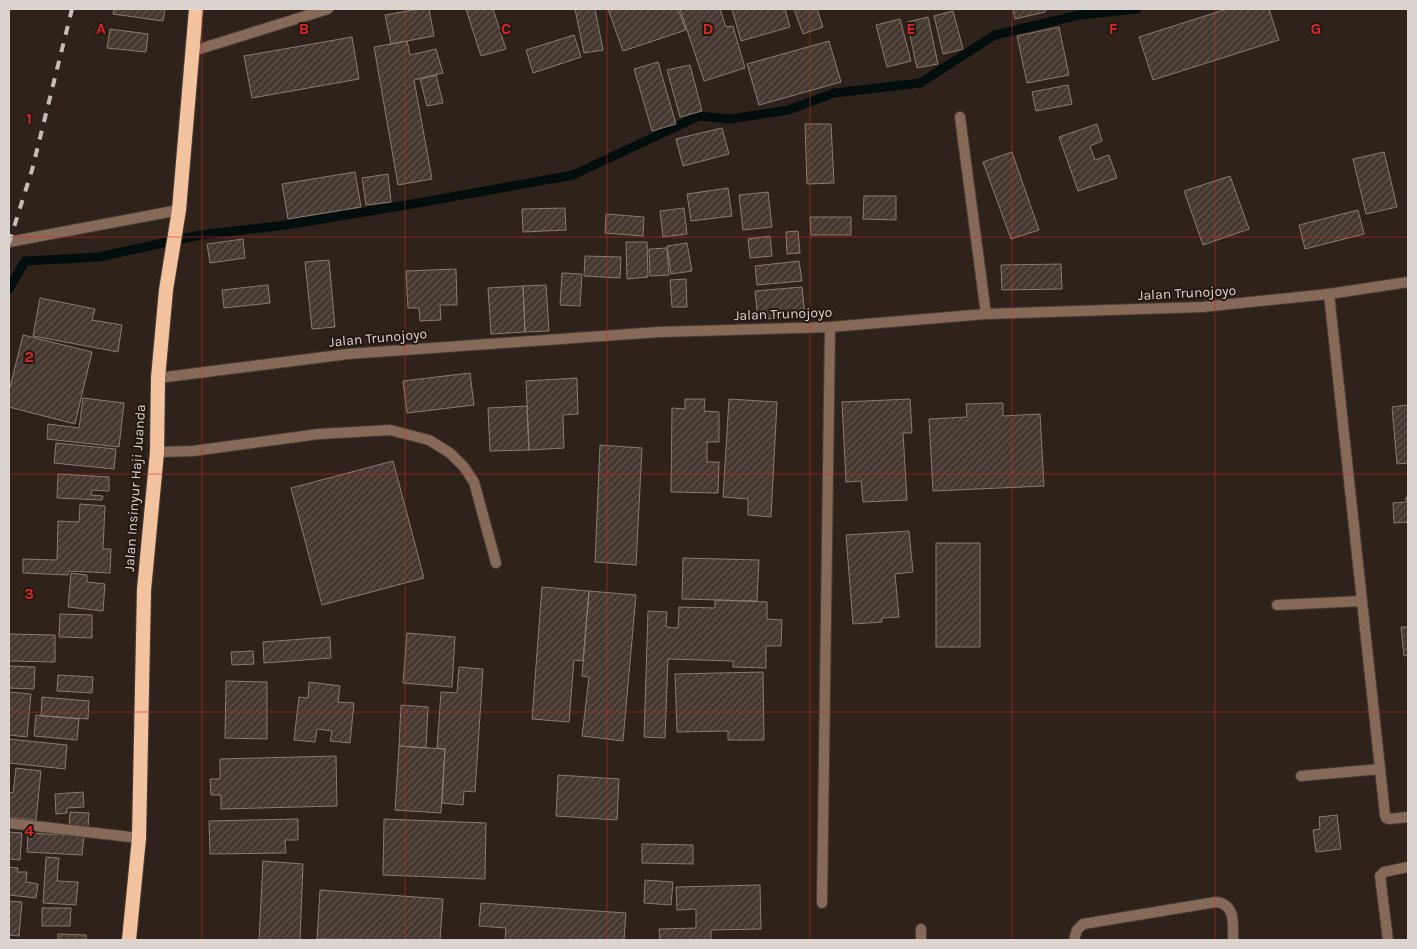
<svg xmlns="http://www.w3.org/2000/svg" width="1417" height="949" font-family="Karla,sans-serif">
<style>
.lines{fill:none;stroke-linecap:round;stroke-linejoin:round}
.stream{stroke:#020d0e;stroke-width:9}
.building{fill:url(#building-hatch);stroke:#8a7b71}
.service-casing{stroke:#4a3e37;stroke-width:12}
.minor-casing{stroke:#4a3e37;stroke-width:12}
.tertiary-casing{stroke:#4a3e37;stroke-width:12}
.trunk-casing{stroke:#4a3e37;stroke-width:16}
.service{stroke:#866a57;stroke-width:10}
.minor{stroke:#866a57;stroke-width:10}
.tertiary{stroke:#866a57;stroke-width:10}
.trunk{stroke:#f3c29e;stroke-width:14}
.rail{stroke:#c5bcb7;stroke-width:4;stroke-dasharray:9 9;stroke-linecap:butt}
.grid{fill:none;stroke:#d62828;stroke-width:1;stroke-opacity:0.55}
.labels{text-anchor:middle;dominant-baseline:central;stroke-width:4;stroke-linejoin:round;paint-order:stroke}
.street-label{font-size:14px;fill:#dcd4cf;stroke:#241811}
.grid-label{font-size:16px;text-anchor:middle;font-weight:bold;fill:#d62828;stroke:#241811;stroke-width:4;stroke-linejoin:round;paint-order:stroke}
</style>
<defs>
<pattern id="building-hatch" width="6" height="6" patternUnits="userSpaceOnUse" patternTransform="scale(1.25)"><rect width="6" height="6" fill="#453830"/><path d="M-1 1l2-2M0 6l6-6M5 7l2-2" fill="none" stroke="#5f544d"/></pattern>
</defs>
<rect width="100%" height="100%" fill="#2e221a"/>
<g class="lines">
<path class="stream" d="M9 289 25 261 99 257 200 235 286 225 418 203 573 175 699 116 730 119 788 110 834 93 920 83 995 35 1079 15 1137 9"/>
</g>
<path class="building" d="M114 9H165L163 21 113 14Z
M419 9H429L434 36 391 44 385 15Z
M466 9H493L506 49 481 56Z
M575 9H595L603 50 584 53Z
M608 9H678L686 30 623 51Z
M680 9H720L726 27 733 26 745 68 704 81Z
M732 9H785L790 27 741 41Z
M794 9H817L823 27 803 34Z
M1013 9H1045V12L1015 19Z
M1227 9H1269L1279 40 1153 80 1139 37Z
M953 11 963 49 943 54 934 16Z
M928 17 938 64 917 68 907 22Z
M900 19 911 61 887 67 876 25Z
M1059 27 1069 75 1027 83 1017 36Z
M110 29 148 34 146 52 107 48Z
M574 35 581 57 533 73 526 50Z
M352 37 359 79 252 98 244 56Z
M407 41 410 55 436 49 443 73 414 80 432 179 398 185 374 47Z
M829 41 841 82 759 105 747 64Z
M658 62 676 124 652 131 634 69Z
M690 65 702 111 680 117 667 70Z
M436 75 443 103 427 106 420 79Z
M1068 85 1072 104 1036 111 1032 92Z
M805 124H831L834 183 807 184Z
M1097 124 1102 141 1090 146 1095 160 1109 155 1117 178 1078 191 1059 137Z
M722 128 729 154 683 166 676 139Z
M1012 152 1039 230 1011 239 983 162Z
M1384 152 1397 207 1366 214 1353 159Z
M355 172 361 207 288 219 282 184Z
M388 174 391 202 366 205 362 178Z
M1230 176 1249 229 1203 245 1184 191Z
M728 188 732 216 691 221 687 194Z
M768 192 772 227 743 230 739 195Z
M864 196H896V220L863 219Z
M565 208 566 230 523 232 522 209Z
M684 208 687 234 663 237 660 211Z
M1358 210 1364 234 1305 249 1299 225Z
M606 214 644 217 643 236 605 233Z
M810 217H851V235H811Z
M798 231 800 253 787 254 786 232Z
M770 236 772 256 750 258 748 239Z
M243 239 245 258 210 263 207 244Z
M626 242H647L648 277 627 279Z
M687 243 692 271 671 274 667 246Z
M667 248 669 275 650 276 649 249Z
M585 256 621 257 620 278 584 276Z
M329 260 335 327 312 329 305 262Z
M799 261 802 281 757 285 755 266Z
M1061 264 1062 289 1002 290 1001 265Z
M456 269 457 305H440L441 320 420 321 419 308H408L406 271Z
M562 273 582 274 580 306 560 305Z
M686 279 687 307H672L670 280Z
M268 285 270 303 224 308 222 290Z
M546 285 549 331 525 332 523 286Z
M523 286 525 332 491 334 488 288Z
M802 287 805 315 758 320 755 291Z
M40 298 95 309 92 320 122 325 118 352 33 336Z
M23 335 92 352 75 424 9 407V391Z
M470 373 474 405 407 413 403 381Z
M577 378 578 414 563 415 564 448 529 450 526 381Z
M83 398 124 403 119 447 47 439 48 424 79 428Z
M685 399H705L704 411 719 412V442H707V462H719L718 493 671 492 672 408 685 409Z
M729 399 777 402 771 517 748 515V499L723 497Z
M910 399 912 433H903L907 500 863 502 861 481 846 482 842 402Z
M1003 403V416L1040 414 1044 486 933 491 929 419 967 417 966 404Z
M1408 405V463L1397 464 1392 407Z
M527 406 529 450 490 451 488 408Z
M56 443 116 449 114 469 54 463Z
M600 445 642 448 636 565 595 562Z
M393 461 424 578 322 605 291 488Z
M58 474 109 477V491L92 490 91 495 103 496 102 500 57 498Z
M1406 497H1408V526L1407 522 1394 523 1393 503 1406 502Z
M80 504 105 506 103 549H111L110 573 69 571 68 575 23 573V559L57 560 58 521 79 522Z
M909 531 913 572 895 574 899 617 882 618V622L853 624 846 535Z
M936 543H980V647H936Z
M683 558 759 560 757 601 682 599Z
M71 573 87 575V582L105 584 103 611 68 607Z
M542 587 589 591 583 661 574 660 569 722 532 719Z
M589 591 636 595 623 741 582 736 589 677 582 676Z
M715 600 767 602V619L782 620 781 646H766V668L733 667V661L668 659 665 738 644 737 648 611 667 612 666 627 678 628 679 607 715 608Z
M60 614 92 615V638L59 637Z
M1401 627H1408V655L1404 656Z
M407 633 455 637 452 687 403 683Z
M9 634 55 635V662L9 661Z
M330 637 331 658 264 663 263 642Z
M253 651 254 664 232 665 231 652Z
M9 666 35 667 34 689 9 688Z
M459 667 483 669 475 792 464 791 463 805 442 803 445 749 437 748 441 692 457 693Z
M763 672 764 740H728V731L677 732 675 674Z
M58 675 93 677 92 693 57 691Z
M226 681 267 682V739L225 738Z
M309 682 340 686 338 702 354 703 350 743 330 741 332 731 317 729 315 742 294 740 299 697 308 698Z
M9 692 31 694 27 737 9 735Z
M42 697 89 701 88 719 41 716Z
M401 705 428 707 426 748 399 746Z
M36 715 79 719 77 740 34 736Z
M9 739 67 745 65 769 9 763Z
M399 746 445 749 441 813 395 810Z
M336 756 337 806 221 809V795H211L210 779H220V759Z
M16 768 41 771 36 820 9 817V792L13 793Z
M558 775 619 779 617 820 556 816Z
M83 792 84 807 67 808V813L56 814 55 794Z
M70 812 89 813 88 827 69 826Z
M1337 815 1341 849 1316 852 1313 830 1320 829 1319 817Z
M298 819V840H285L286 853 210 854 209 821Z
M384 819 486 823 485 879 383 875Z
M9 832 22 833 20 860 9 859Z
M28 833 84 836 82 855 27 852Z
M642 844 693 845V864L642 863Z
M46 857 59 858 57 881 78 882 76 905 43 903Z
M263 861 303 864 300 940H259Z
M9 867 18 868 17 872H27L26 882 38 884 36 898 9 895Z
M645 880 673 882 671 905 644 903Z
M760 885 761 929 711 930V940H660L659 929 696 928V909L677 910 676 887Z
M320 890 443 899 440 940 317 939Z
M9 901 22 902 19 936 9 935Z
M481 903 626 913 624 940H505L506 928 479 926Z
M42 908H71L70 926H42Z
M58 934 86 935V940H58Z"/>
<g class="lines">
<g class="service-casing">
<path id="service" d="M157 452 193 451 319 434 390 430 429 440 450 453 464 467 474 482 496 563
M1388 940 1380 876 1384 872 1408 867"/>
</g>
<g class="minor-casing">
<path id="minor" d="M193 51 328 9
M960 117 986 314
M9 242 179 210
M1329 294 1385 815 1386 818 1389 819 1408 817
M1277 605 1362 601
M1301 776 1380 769
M9 823 139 838
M822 903 830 327
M921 929V940
M1074 940 1077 930 1083 924 1216 902C1236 904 1233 925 1233 940"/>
</g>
<g class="tertiary-casing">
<path id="tertiary" d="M158 378 348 354 659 332 830 327 986 314 1202 307 1329 294 1408 282"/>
</g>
<g class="trunk-casing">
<path id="trunk" d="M129 940 139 838 144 590 157 452 158 378 166 290 179 210 196 9"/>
</g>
<use href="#service" class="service"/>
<use href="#minor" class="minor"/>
<use href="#tertiary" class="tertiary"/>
<use href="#trunk" class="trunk"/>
<path class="rail" d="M9 243 32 170 72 9"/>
</g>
<path class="grid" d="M202 9V940M405 9V940M607 9V940M810 9V940M1012 9V940M1215 9V940M9 237H1408M9 474H1408M9 712H1408"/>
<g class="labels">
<g class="street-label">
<text transform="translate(1187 293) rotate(-3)">Jalan Trunojoyo</text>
<text transform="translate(783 314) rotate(-2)">Jalan Trunojoyo</text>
<text transform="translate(378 338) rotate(-5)">Jalan Trunojoyo</text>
<text transform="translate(135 488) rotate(-86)">Jalan Insinyur Haji Juanda</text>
</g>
</g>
<g class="grid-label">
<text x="101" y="34">A</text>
<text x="304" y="34">B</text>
<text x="506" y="34">C</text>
<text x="708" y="34">D</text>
<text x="911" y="34">E</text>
<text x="1113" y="34">F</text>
<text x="1316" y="34">G</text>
<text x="29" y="124">1</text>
<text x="29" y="362">2</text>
<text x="29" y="599">3</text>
<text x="29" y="836">4</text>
</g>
<rect width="1417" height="949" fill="none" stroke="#dcd4cf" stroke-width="20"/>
</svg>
